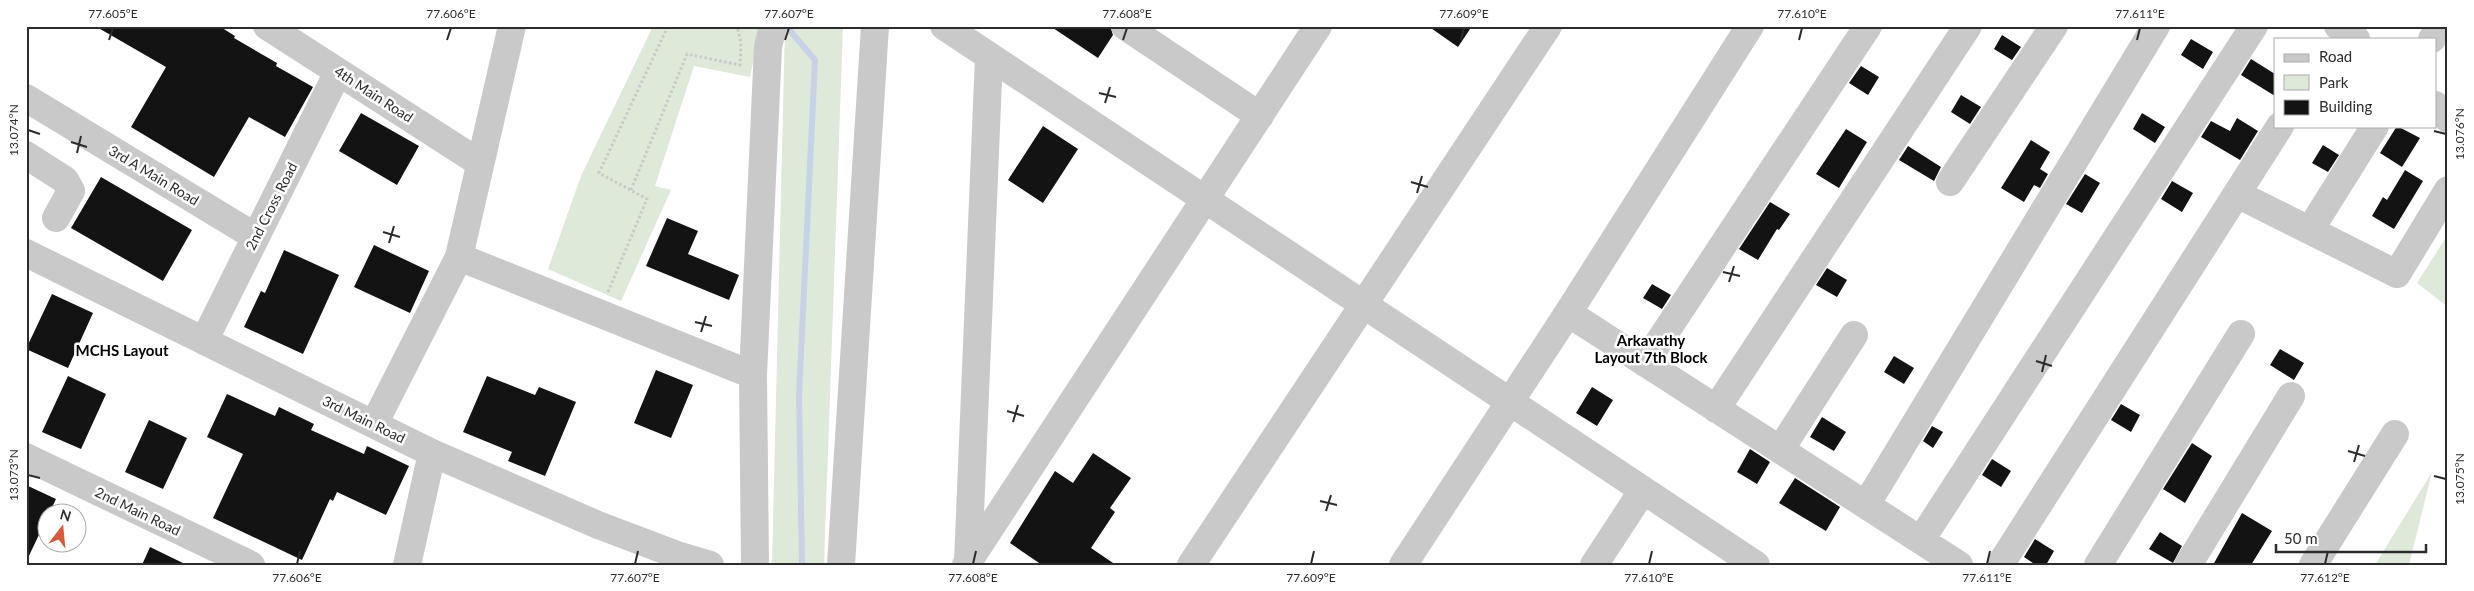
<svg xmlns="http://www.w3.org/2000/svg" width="2474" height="591" font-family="Lato,sans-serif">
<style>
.green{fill:#dee9da}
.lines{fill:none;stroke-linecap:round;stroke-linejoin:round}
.stream{stroke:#c7d2e7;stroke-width:6}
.building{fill:#131313}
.path{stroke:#c9c9c9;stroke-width:3;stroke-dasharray:2.5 2.5;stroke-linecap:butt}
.minor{stroke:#c9c9c9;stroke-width:28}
.ticks{fill:none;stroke:#2c2c2c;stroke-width:2}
.labels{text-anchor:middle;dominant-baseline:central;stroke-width:5;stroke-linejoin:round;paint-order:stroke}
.street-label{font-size:14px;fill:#2c2c2c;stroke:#fff}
.neighbourhood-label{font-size:15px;font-weight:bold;fill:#000;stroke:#fff}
.neatline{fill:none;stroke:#2c2c2c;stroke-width:2}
.ticks-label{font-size:12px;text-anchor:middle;fill:#2c2c2c}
</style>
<rect width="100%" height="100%" fill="#fff"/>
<path class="green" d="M653 26H761L750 77 694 66 655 186 671 190 621 301 548 269 581 176Z
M785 26H843L824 565H772Z
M2448 234V307L2417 283Z
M2432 472 2409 565H2375Z"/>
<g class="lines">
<path class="stream" d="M786 26 815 60 799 395 802 565"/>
</g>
<path class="building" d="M95 26H219L235 36 234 38 277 63 276 66 313 87 285 137 249 117 214 177 131 127 166 67Z
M1050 26H1110L1113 35 1098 58Z
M1428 26H1472L1458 47Z
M2002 35 2021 47 2012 60 1994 49Z
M2191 39 2213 52 2203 69 2181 55Z
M2251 59 2275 74V96L2241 75Z
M1861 66 1879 77 1868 95 1849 83Z
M1961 95 1981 107 1970 124 1951 112Z
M361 113 419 146 397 185 339 151Z
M2142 113 2165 127 2155 143 2133 129Z
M2237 118 2258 131 2240 160 2201 137 2211 121 2230 131Z
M1043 126 1078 149 1043 203 1008 180Z
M2397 126 2420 138 2402 167 2380 153Z
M1846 129 1867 142 1839 188 1816 174Z
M2031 140 2050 152 2040 169 2048 174 2040 188 2034 185 2024 202 2001 188Z
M2323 145 2339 155 2328 172 2312 163Z
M1908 146 1941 167 1934 181 1899 160Z
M2405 170 2423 181 2394 229 2372 216 2383 197 2387 200Z
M2085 174 2100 183 2082 213 2066 204Z
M101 177 192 230 163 281 71 228Z
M2172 181 2193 193 2182 212 2161 199Z
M1770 202 1790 214 1779 230 1777 229 1758 260 1739 249Z
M667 218 698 231 688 254 739 275 729 300 646 266Z
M374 245 429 271 410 313 354 287Z
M284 250 339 275 303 354 244 327 261 291 265 293Z
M1827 268 1847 280 1837 297 1816 285Z
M1652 284 1671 295 1662 309 1643 298Z
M52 294 93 313 68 368 26 349Z
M2280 349 2304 363 2294 380 2270 365Z
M1894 356 1914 368 1904 384 1884 372Z
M656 370 693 385 671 438 634 423Z
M68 376 106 394 81 449 42 432Z
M487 376 535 395 539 387 576 402 545 476 508 461 512 452 463 432Z
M1592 387 1613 400 1597 426 1576 413Z
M227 394 275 416 279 407 314 424 311 430 364 454 367 446 409 466 386 515 337 492 333 501 330 499 302 560 213 518 243 454 207 437Z
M2121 404 2140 415 2131 432 2111 420Z
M1822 417 1846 432 1834 451 1810 437Z
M149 420 187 438 163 489 125 472Z
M1932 426 1943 432 1933 448 1923 441Z
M2192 443 2212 456 2185 503 2163 489Z
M1750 449 1770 462 1757 484 1737 472Z
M1093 453 1131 478 1110 508 1115 512 1091 548 1116 565H1042L1010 543 1055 471 1073 483Z
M1992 459 2011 471 2001 487 1982 475Z
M1795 478 1840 507 1826 531 1779 503Z
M26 485 56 499 26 562Z
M2242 513 2272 531 2251 565H2213Z
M2160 532 2182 546 2173 563 2149 549Z
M2035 539 2054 551 2046 565H2036L2024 557Z
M150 547 187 565H142Z"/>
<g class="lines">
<path class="path" d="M631 190 687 54 740 65 741 43 737 26
M608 292 647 199 599 173 668 26"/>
<path class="minor" d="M267 26 480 163
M944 26 1756 565
M1125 26 1260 116
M2338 26 2356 39
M2432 39 2440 26
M26 98 256 237
M2435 105 2448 119
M26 155 65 180 71 191 56 218
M1950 182 2054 26
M2237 194 2397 274 2448 190
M2310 230 2375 126
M26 253 432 453 598 525 680 556 710 565
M459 257 753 375
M1568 313 1959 565
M204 341 338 72
M1645 363 1868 26
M1716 409 1968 26
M374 424 459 257 512 26
M1780 450 1854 335
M26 457 251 565
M1866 505 2156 26
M1921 540 2254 26
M968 562 989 56
M407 565 432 453
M755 565 753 375 768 47 773 26
M841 565 875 26
M966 565 1318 26
M1191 565 1548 26
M1403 565 1568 313 1750 26
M1594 565 1643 490
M2000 565 2280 126
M2098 565 2241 334
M2188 565 2291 396
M2313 565 2395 434"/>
</g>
<path class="ticks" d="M109 40 113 28M447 40 451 28M785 40 789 28M1123 40 1127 28M1461 40 1464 28M1799 40 1802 28M2137 40 2140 28M1099 93 1116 97M1105 103 1110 87M28 130 40 134M2434 131 2446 134M71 142 87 147M77 153 81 136M1411 182 1428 187M1417 193 1422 176M383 232 400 237M389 243 394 226M1723 272 1740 276M1729 282 1734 266M695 322 712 326M701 332 706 316M2036 361 2052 366M2042 372 2046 355M1007 411 1024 416M1013 422 1018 405M2348 451 2365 456M2354 462 2359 445M28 475 40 478M2434 476 2446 479M1320 501 1337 505M1326 511 1331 495M297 564 300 551M635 564 638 551M973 564 976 551M1311 564 1314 551M1649 564 1652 551M1987 564 1990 551M2325 564 2328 551"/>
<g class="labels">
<g class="street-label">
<text transform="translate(374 94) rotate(33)">4th Main Road</text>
<text transform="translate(154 175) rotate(31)">3rd A Main Road</text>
<text transform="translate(271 206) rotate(-63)">2nd Cross Road</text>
<text transform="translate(364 419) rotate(26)">3rd Main Road</text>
<text transform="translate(138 511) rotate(26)">2nd Main Road</text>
</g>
<g class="neighbourhood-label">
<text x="1651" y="340">Arkavathy<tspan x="1651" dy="17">Layout 7th Block</tspan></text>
<text x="122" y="350">MCHS Layout</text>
</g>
</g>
<rect width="2474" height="591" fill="none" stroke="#ffffff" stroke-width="55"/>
<rect x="2274" y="38" width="162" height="90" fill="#ffffff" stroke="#ababab"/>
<rect x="2284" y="54" width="25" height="8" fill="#c9c9c9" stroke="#ababab"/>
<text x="2319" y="62" font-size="15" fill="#2c2c2c">Road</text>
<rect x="2284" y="75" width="25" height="15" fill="#dee9da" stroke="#ababab"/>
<text x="2319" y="88" font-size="15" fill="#2c2c2c">Park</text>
<rect x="2284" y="100" width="25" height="15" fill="#131313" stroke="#ababab"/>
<text x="2319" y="112" font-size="15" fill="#2c2c2c">Building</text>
<g transform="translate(62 528) rotate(16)"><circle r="24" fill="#ffffff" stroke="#ababab"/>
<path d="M0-4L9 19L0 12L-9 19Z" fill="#d6593b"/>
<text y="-8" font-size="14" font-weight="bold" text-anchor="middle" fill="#2c2c2c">N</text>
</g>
<path d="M2276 544v8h150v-8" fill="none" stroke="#2c2c2c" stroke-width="2.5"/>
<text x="2284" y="544" font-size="15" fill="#2c2c2c" stroke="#ffffff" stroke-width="4" paint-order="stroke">50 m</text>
<rect x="28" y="28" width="2418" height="536" class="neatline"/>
<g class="ticks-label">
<text x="113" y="18">77.605°E</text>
<text x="451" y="18">77.606°E</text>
<text x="789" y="18">77.607°E</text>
<text x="1127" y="18">77.608°E</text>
<text x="1464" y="18">77.609°E</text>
<text x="1802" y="18">77.610°E</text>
<text x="2140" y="18">77.611°E</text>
<text transform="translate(14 130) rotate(-90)" y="4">13.074°N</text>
<text transform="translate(2460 134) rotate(-90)" y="4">13.076°N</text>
<text transform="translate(14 475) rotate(-90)" y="4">13.073°N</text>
<text transform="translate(2460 479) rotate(-90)" y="4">13.075°N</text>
<text x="297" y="582">77.606°E</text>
<text x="635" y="582">77.607°E</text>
<text x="973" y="582">77.608°E</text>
<text x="1311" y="582">77.609°E</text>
<text x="1649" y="582">77.610°E</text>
<text x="1987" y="582">77.611°E</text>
<text x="2325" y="582">77.612°E</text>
</g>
</svg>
